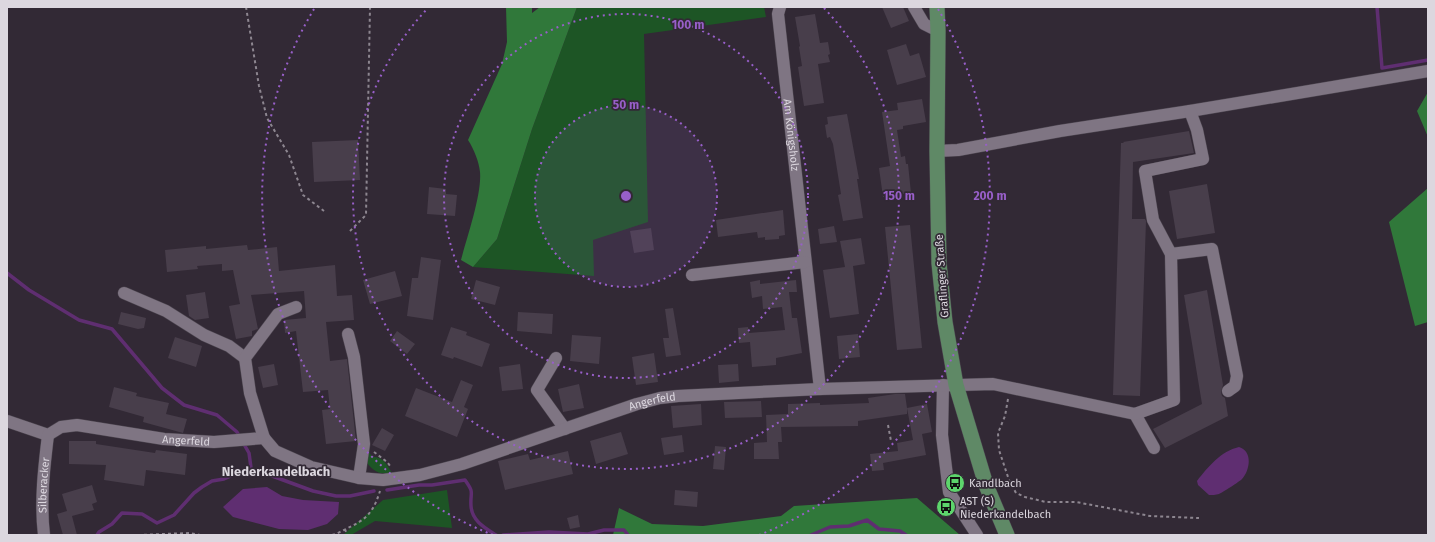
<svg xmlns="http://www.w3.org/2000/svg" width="1435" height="542" font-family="'Fira Sans',sans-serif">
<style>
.green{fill:#1d5525}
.forest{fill:#30783a}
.water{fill:#5f2e71}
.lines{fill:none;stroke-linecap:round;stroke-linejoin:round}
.stream{stroke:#5f2e71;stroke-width:3.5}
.building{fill:#483e4b}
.minor-casing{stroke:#4c454f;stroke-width:13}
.major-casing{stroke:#4c454f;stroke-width:16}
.path{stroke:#8d8690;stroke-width:2;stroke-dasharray:3 3;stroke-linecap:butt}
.minor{stroke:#7f7583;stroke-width:12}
.major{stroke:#5f8966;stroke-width:15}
.ring{fill:none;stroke:#985fc9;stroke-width:2;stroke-dasharray:2 4}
.labels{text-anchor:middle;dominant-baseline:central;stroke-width:3.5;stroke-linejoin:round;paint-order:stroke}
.street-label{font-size:11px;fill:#dcd7df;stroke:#322935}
.poi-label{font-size:11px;fill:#dcd7df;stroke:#322935;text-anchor:start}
.quarter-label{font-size:13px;font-weight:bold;fill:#dcd7df;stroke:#322935}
.centre{fill:#985fc9;stroke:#322935;stroke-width:2}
.ring-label{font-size:12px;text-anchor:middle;font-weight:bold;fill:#985fc9;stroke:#322935;stroke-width:3.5;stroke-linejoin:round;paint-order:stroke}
</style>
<rect width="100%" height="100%" fill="#322935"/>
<path class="green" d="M577 7H764L766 17 644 34 648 222 593 240 594 276 473 267 497 239 532 129Z
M368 450C373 460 374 455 381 459 386 462 389 468 392 473 381 475 374 472 367 463Z
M447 490 452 528 375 521 351 535H343L383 500Z"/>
<path class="forest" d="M506 7H532V13L540 7H577L532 129 497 239 473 267 461 260C467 237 482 194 480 172 479 162 474 149 468 140L502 64 507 42Z
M1428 92V137L1417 111Z
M1428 188V322L1415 326 1389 222Z
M917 498 960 535H613L619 508 652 524 703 526 781 516 794 506Z"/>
<path class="water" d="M1239 447C1253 451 1250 470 1242 479 1239 482 1223 492 1219 494 1216 495 1212 495 1209 495L1198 485 1197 481C1208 467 1221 451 1239 447Z
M267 487 282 496 303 500 339 502 338 514 327 524 308 530 279 529 233 517 223 507 243 489Z"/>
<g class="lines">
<path class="stream" d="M1377 7 1382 68 1428 60
M7 273 29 290 79 320 112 329 162 388 184 405 217 415 237 432 249 453 252 475
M387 490 419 485H432L465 480C475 494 470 491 471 506 472 521 485 528 496 535
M97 535 99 532 112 524 122 513 142 514 157 523 174 515 194 493 202 487 212 481 224 479 238 473 252 475 264 473 313 491 336 496H350L374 491
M503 535 549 532 588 534 604 530H624L628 535
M811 535 830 527 849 526 867 520 879 529 900 531 906 535"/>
</g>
<path class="building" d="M882 7H903L909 21 891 28Z
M815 14 820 43 828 42 830 54 828 55 830 62 818 64 824 103 804 106 798 67 802 66 799 47 800 46 795 17Z
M906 44 910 56 919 53 926 77 897 85 887 50Z
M922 99 926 122 903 126V129L897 130 901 157 905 156 906 164H908L911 193 883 197 879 168 890 166 882 112 898 110 897 103Z
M847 114 859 179H857L863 218 843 221 838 195 841 194 833 144 830 137 827 138 825 125 828 124 827 117Z
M1189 131 1194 153 1133 162 1132 219H1145L1146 221 1140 396 1113 395 1121 143H1124L1123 142Z
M358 140 360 180 314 182 312 142Z
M1207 184 1215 233 1177 239 1169 191Z
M429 187 446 189V194L457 195 455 216 427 214Z
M783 210 785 235 779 236V239L765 240V237L758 238 757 232 718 237 716 220Z
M910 225 922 348 897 350 885 227Z
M834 226 837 242 820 244 818 229Z
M651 228 654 250 634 253 630 231Z
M861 238 865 264 853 266 859 314 830 318 823 270 845 267 840 241Z
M247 245 248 250 277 247 279 271 335 265 337 296 352 295 354 320 326 322 330 361 347 359 356 441 326 444 322 410 330 409 328 390 303 392 296 331 285 333 284 320 306 318 304 291 251 295 258 329 252 331V336L236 339 229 306 240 304 233 270 222 271V264L197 266 198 269 167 272 165 250 206 246V249Z
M421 257 441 260 433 320 407 316 412 278H418Z
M395 271 402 296 370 304 363 280Z
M476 280 500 287 495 305 471 299Z
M760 280V284L796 280 797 292H789L792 318H797L802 353 776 358V365L752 367 750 342 739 343 738 328 748 327 749 333 785 330 782 307 763 309 762 296 752 298 750 282Z
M1207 290 1223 385 1221 392 1222 396 1225 398 1228 416 1165 448 1153 429 1202 404 1184 295Z
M205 292 209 318 195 320 189 316 186 295Z
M673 308 681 355 666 357 663 338H669L665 309Z
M121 312 146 318 144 328 138 329 118 324Z
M518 312 553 314 552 334 517 331Z
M451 327 467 332 466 335 490 344 482 367 454 357 453 359 441 355Z
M397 331 415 344 407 354 390 341Z
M858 334 860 357 839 359 837 336Z
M572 335 601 337 599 364 570 361Z
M175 337 202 346 196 367 168 358Z
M654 353 658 382 636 385 632 357Z
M274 364 278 385 263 388 258 367Z
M520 364 523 389 502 391 499 367Z
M738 364 739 381 719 383 718 365Z
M461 380 473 385 464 407 468 409 457 437 405 416 416 388 452 402Z
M579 384 584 408 563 412 558 389Z
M114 387 137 393 136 396 169 403 166 414 187 419 183 433 143 422 144 417 109 407Z
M895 394H905L907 408 927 404 932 432 922 434 926 455 883 463 884 470 872 471 870 454 898 451 897 443 913 440 907 408V414L858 421V426L781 427 782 442H778L779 459H754V443L767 442 766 415 788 414V404L820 403V405L869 403 868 398Z
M761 401 762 417 725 418 724 402Z
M701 404 702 425 673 428 671 406Z
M382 428 394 435 385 451 372 445Z
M621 432 628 454 596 464 590 441Z
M682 435 684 452 664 455 661 438Z
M69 441H96V444L155 453 156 450 187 454 185 475 146 470 144 486 104 480 106 465 69 464Z
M715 446 726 447 724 470 713 469Z
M568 451 573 474 505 490 498 461 528 454 530 460Z
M92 485 97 502 92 504 94 510 72 516 77 535H63L57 514 67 511 62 494Z
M675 490 698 492 697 507 674 505Z
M578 515 580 527 570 529 567 518Z"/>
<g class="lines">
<g class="minor-casing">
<g id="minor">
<path id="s1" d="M780 7 778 14 820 389"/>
<path d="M914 7 924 24 938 31"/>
<path d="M937 151 958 150 1060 131 1190 111 1428 71"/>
<path d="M1171 254 1212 249 1237 376 1235 386 1228 391"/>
<path d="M692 275 805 262"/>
<path d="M124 293 166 311 204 335 229 346 245 358"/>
<path d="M348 334 354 357 364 444 359 478"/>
<path d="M556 358 537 390 565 429"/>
<path d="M943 385 942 435 949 492 977 535"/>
<path d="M1135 414 1154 448"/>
<path id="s2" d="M7 421 48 435 61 427 77 425 164 439 214 442 264 438 275 451 311 467 359 478 383 480 420 475 462 464 637 404 660 398 678 396 820 389 993 384 1135 414 1174 400 1171 254 1153 220 1145 171 1203 159 1197 130 1190 111"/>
<path d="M264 438 250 393 245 358 278 314 296 307"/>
<path id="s3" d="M44 535C40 502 44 468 48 435"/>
</g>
</g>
<g class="major-casing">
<path id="major" d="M937 7 938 31 937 151 939 263 945 322 956 385 986 485 1007 535"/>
</g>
<path class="path" d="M246 7 259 86 267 118 289 155 303 195 324 211
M350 231 366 215 370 7
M1008 399 1005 416 998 433 999 450 1009 480 1016 493 1025 497 1046 502H1076L1150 516 1199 518
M888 425 891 441
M374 452 387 462 391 467
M345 529 347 535
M138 535 190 533 200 535
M332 535 336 534C361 521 371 520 380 491"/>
<use href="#minor" class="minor"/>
<use href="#major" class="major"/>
</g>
<circle cx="626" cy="196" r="91" fill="#985fc9" fill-opacity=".12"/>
<g class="ring">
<circle cx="626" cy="196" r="91"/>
<circle cx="626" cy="196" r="182"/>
<path d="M824 8A273 273 0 1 1 428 8"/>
<path d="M493 535A364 364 0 0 1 314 9M938 9A364 364 0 0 1 759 535"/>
</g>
<defs>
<g id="bus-disc" transform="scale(1)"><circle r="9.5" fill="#5dd56c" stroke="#322935"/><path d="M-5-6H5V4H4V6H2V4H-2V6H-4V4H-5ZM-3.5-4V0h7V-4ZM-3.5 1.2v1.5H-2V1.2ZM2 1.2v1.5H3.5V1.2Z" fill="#111"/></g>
</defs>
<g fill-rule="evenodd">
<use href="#bus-disc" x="955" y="483"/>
<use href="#bus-disc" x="946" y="507"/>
</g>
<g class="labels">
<g class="street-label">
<text stroke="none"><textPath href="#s1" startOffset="129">Am Königsholz</textPath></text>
<text transform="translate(942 276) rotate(-94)">Graflinger Straße</text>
<text stroke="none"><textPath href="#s2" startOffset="674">Angerfeld</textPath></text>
<text stroke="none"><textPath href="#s2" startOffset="185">Angerfeld</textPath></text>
<text stroke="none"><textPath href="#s3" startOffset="50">Silberacker</textPath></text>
</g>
<g class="poi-label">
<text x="969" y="483">Kandlbach</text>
<text x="960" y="501">AST (S)<tspan x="960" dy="13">Niederkandelbach</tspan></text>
</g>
<g class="quarter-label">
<text x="276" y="471">Niederkandelbach</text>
</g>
</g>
<circle cx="626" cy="196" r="6" class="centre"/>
<g class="ring-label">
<text x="688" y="29">100 m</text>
<text x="626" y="109">50 m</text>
<text x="899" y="200">150 m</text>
<text x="990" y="200">200 m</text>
</g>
<rect width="1435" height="542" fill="none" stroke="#dcd7df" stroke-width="16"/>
</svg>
